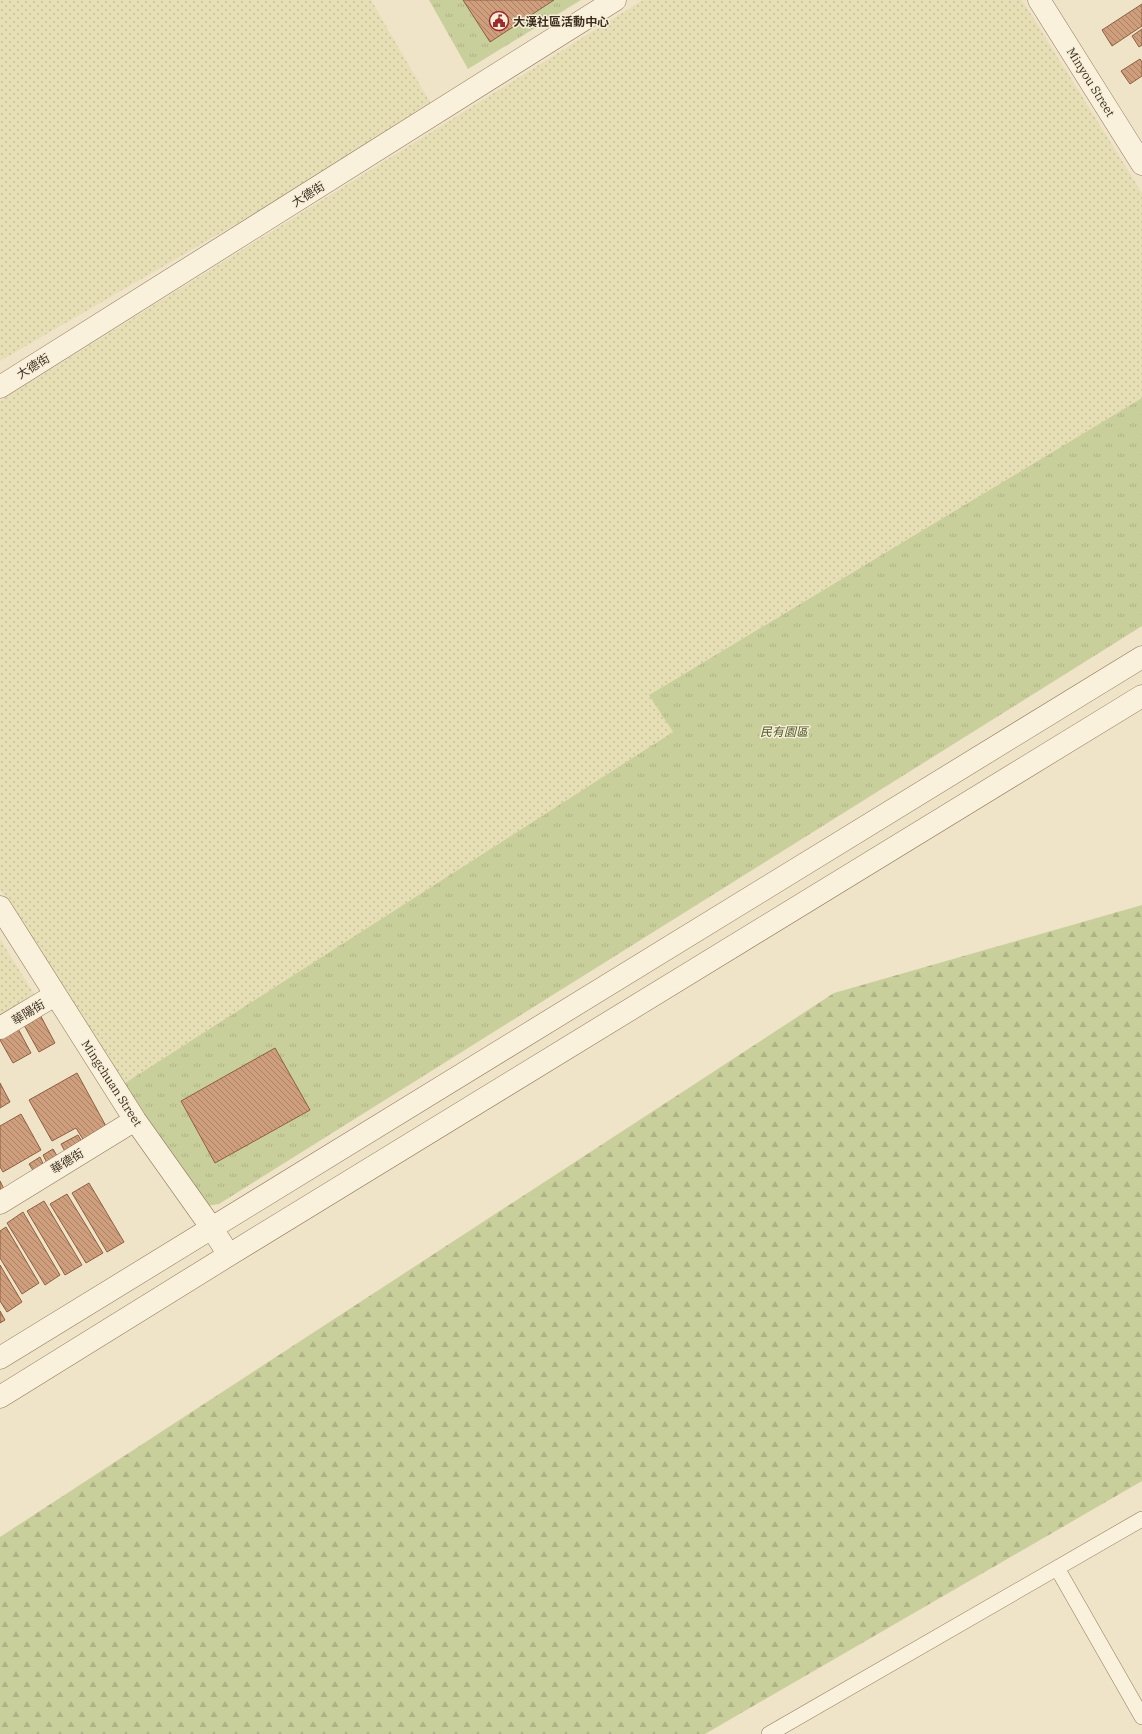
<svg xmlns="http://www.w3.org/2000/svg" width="1142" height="1734" font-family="'IBM Plex Serif','Noto Sans TC',serif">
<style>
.farmland{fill:url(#farmland-dots)}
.forest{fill:url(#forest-firs)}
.park{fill:url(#park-tufts)}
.building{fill:url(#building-back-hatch);stroke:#8d5f41}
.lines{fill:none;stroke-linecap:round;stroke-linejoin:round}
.service-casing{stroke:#8d765c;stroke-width:16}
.minor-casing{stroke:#8d765c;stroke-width:23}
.tertiary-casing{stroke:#8d765c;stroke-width:23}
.service{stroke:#faf1dc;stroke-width:15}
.minor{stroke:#faf1dc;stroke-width:22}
.tertiary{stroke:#faf1dc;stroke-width:22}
.labels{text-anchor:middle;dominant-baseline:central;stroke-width:3;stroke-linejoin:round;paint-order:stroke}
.poi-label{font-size:12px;font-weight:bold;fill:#3d2e20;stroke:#f7eed8;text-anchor:start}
.street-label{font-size:12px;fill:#3d2e20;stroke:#f7eed8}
.park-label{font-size:12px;font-style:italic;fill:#4d5a26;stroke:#f7eed8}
</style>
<defs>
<pattern id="farmland-dots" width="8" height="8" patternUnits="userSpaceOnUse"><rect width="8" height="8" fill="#e6deb5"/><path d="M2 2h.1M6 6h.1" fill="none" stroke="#c6bf9b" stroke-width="1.8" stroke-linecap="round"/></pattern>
<pattern id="forest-firs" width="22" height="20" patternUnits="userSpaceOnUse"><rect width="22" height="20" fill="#c9cf9b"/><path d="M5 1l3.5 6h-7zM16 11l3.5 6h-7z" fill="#aeb285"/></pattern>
<pattern id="park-tufts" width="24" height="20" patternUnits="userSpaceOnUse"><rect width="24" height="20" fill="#c9cf9b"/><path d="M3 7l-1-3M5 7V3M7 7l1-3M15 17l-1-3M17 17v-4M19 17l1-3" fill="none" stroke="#aeb285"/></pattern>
<pattern id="building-back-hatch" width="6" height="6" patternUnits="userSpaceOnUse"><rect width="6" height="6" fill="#cf9f7d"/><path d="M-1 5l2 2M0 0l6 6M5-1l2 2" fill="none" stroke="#a98266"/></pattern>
</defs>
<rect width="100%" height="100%" fill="#f0e4c8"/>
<path class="farmland" d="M0 0H371L434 109 0 361Z
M643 0H1022L1142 193V398L650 694 673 732 122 1085 0 889V401Z
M0 939 34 994 0 1015Z"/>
<path class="forest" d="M1142 905V1481L705 1734H0V1537L834 993Z"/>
<path class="park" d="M429 0H581L468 69Z
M1142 398V626L219 1204 207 1206 122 1085 673 732 649 695Z"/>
<path class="building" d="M463 0H554L490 42Z
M1142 4V26L1112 46 1102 30Z
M1142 29V45L1139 47 1132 36Z
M1140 59 1142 62V76L1130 84 1121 71Z
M37 1009 55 1043 39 1052 20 1018Z
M15 1023 31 1053 13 1063 0 1040V1032Z
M275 1048 310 1110 215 1163 181 1101Z
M77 1073 107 1128 84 1141 76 1128 52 1141 29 1100Z
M0 1083 10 1102 0 1108Z
M21 1114 41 1150 3 1172 0 1167V1126Z
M78 1135 85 1147 68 1157 61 1144Z
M53 1149 60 1161 49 1167 43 1155Z
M40 1157 46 1170 36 1175 29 1164Z
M0 1181 4 1189 0 1191Z
M89 1183 124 1242 107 1252 72 1193Z
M67 1194 103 1253 86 1263 50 1204Z
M44 1201 82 1265 65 1275 27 1211Z
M23 1212 60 1275 45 1285 7 1223Z
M6 1227 39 1283 22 1294 0 1258V1231Z
M0 1265 22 1302 7 1312 0 1301Z
M0 1311 5 1320 0 1323Z"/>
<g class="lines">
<g class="service-casing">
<path id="service" d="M1057 1568 1142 1717
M769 1734 1142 1519"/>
</g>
<g class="minor-casing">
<path id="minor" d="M0 387 615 0
M0 907 135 1120 211 1227 229 1255
M0 1028 55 995
M0 1203 135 1120
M0 1358 1142 657
M0 1397 229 1255 1142 696"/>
</g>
<g class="tertiary-casing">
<path id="tertiary" d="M1039 0 1142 164"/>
</g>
<use href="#service" class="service"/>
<use href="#minor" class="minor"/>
<use href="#tertiary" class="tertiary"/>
</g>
<defs>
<g id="civic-ring" transform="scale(1)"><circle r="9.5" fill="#f7eed8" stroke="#9e2a2b" stroke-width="1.5"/><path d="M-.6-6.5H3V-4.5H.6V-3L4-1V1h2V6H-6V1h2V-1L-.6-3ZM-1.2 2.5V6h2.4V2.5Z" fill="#9e2a2b"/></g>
</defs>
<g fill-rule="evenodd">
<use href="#civic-ring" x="499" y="21"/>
</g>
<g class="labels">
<g class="poi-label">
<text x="513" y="21">大漢社區活動中心</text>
</g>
<g class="street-label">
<text transform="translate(1091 82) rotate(58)">Minyou Street</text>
<text transform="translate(308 194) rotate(-32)">大德街</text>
<text transform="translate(33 366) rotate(-32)">大德街</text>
<text transform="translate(28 1012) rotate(-31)">華陽街</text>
<text transform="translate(112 1083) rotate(57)">Mingchuan Street</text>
<text transform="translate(67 1161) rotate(-32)">華德街</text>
</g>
<g class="park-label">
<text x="784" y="731">民有園區</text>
</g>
</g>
</svg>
